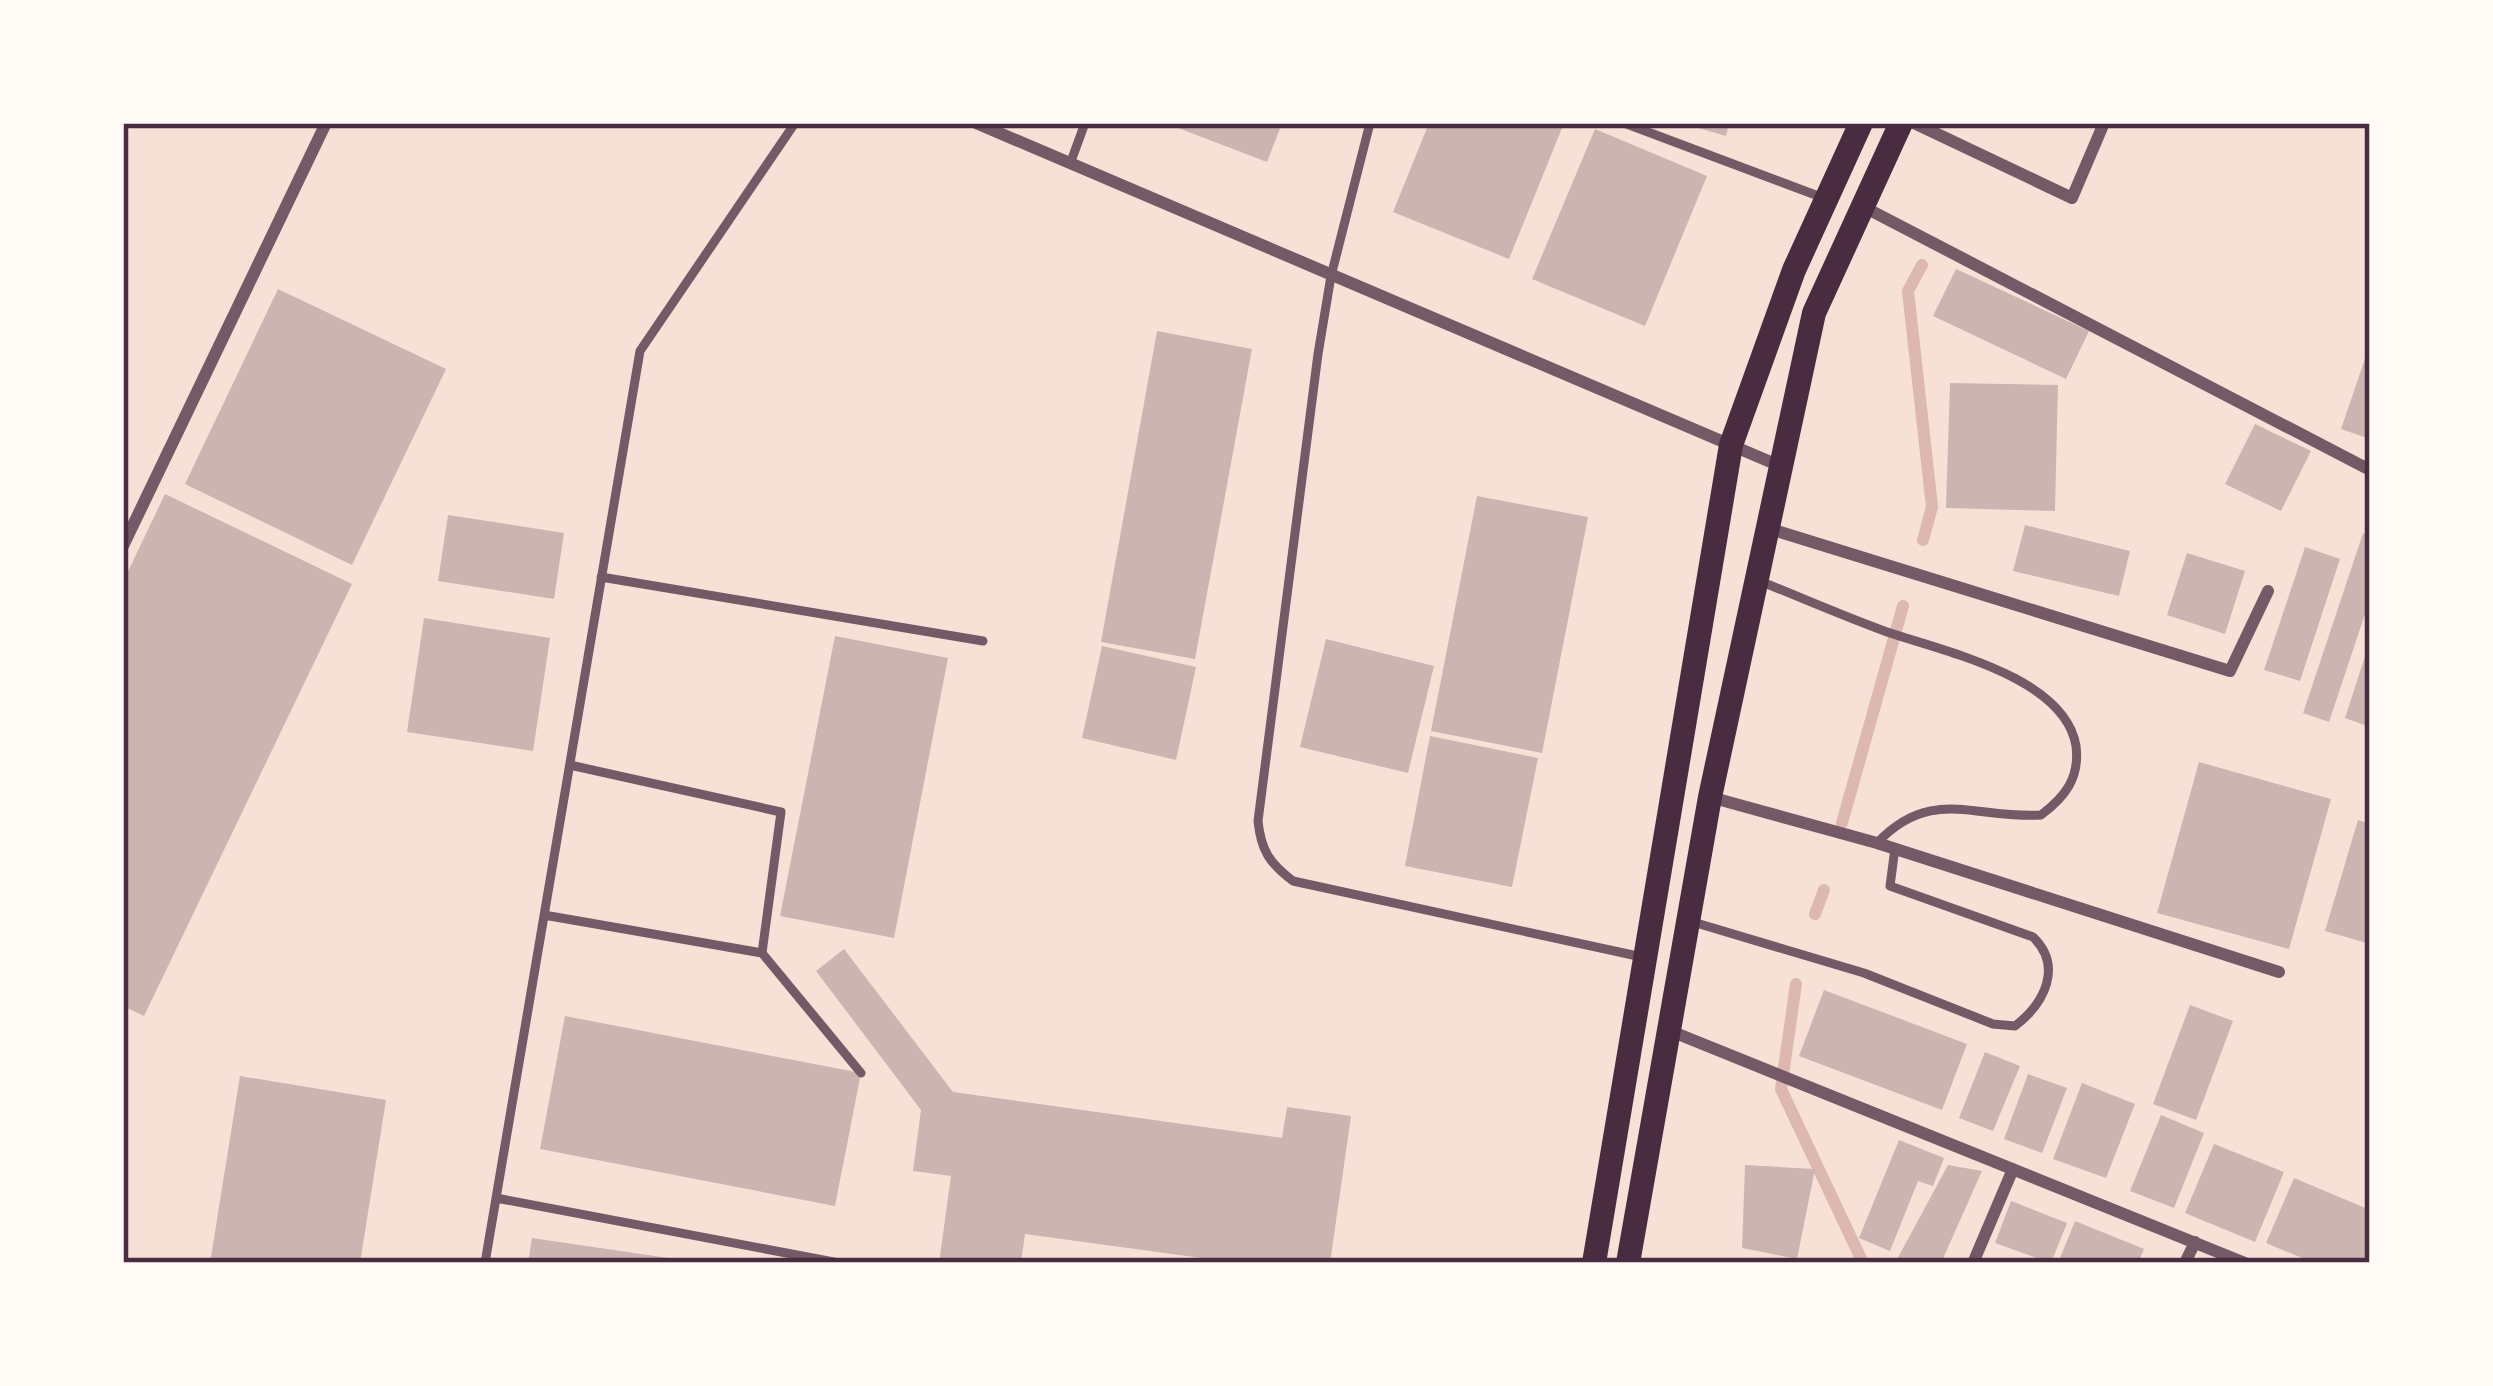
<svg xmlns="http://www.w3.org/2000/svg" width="2493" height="1386" font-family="Figtree,sans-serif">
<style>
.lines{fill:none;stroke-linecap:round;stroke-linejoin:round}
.stream{stroke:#dcb8b0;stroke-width:12}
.building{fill:#ccb4b1}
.service{stroke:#755966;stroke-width:9}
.minor{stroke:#755966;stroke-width:12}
.secondary{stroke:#4a2c40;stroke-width:24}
.neatline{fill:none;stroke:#4a2c40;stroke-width:4.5}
</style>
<rect width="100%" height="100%" fill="#f7e1d7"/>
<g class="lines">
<path class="stream" d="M1922 265 1908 291 1932 507 1923 540
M1842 823 1903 606
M1815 914 1824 890
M1796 984 1781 1089 1863 1263"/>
</g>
<path class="building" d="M1165 123H1282L1267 162Z
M1429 123H1564L1509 259 1393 212Z
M1681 123H1729L1726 136Z
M1595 129 1707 176 1645 326 1532 279Z
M1956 269 2089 331 2066 379 1933 316Z
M278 289 446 369 352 565 185 484Z
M1157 331 1252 349 1195 659 1101 642Z
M2369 347H2370V439L2341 429Z
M1950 383 2058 385 2055 511 1946 508Z
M2255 424 2311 451 2281 511 2225 484Z
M165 494 352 584 144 1016 123 1006V582Z
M1477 496 1588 517 1542 753 1431 731Z
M448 515 564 533 554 599 438 581Z
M2025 525 2130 551 2119 596 2013 571Z
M2363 533 2370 536V599L2329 722 2303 713Z
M2305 547 2340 559 2300 681 2264 670Z
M2187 553 2245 571 2225 634 2167 615Z
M424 618 550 638 533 751 407 732Z
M835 636 948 658 894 938 780 916Z
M1326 639 1434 666 1408 773 1300 747Z
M2369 644H2370V727L2345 718Z
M1102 646 1196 667 1176 760 1082 738Z
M1430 736 1538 758 1512 887 1405 866Z
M2199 762 2331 799 2289 949 2157 913Z
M2358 820 2370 824V944L2325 931Z
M844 949 953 1092 1282 1138 1287 1107 1351 1116 1330 1263H1238L1025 1234 1021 1263H939L951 1176 913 1171 921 1110 816 971Z
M1824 990 1967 1044 1942 1110 1799 1056Z
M2190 1005 2233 1021 2196 1120 2153 1104Z
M565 1016 861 1073 835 1206 540 1149Z
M1985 1052 2020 1066 1993 1131 1959 1118Z
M2028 1074 2067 1088 2042 1153 2004 1139Z
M240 1076 386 1100 360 1263H210Z
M2082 1083 2135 1104 2106 1178 2053 1159Z
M2161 1115 2204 1133 2174 1208 2130 1191Z
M1899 1140 1944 1158 1933 1186 1918 1181 1890 1251 1859 1238Z
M2214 1144 2284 1172 2255 1242 2185 1213Z
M1745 1165 1815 1169 1797 1259 1742 1248Z
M1948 1165 1982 1171 1941 1263H1895Z
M2294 1178 2370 1210V1263H2314L2266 1243Z
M2011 1201 2067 1223 2051 1263 1995 1243Z
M2075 1221 2144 1249 2138 1263H2058Z
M532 1238 682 1260V1263H528Z"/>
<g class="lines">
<path class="service" d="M1370 123 1331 276 1318 354 1258 821C1261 850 1269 863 1293 881L1642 957
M1624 123 1821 197
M1070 164 1085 123
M601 577 983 641
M1757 580C1800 597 1843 616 1887 632 1943 651 2065 677 2076 746 2080 778 2065 797 2041 815 1974 819 1931 786 1877 843
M570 765 781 812 762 953 861 1073
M544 915 762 953
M1693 922 1864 973 1993 1024 2015 1026C2045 1003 2063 966 2033 937L1890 886 1895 848
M496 1198 839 1263
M485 1263 640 351 795 123"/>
<path class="minor" d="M976 123 1780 466
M1914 123 2072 198 2104 123
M1860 205 2370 470
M1767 528 2230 671 2268 591
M123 546 326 123
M1710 797 1877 843 2279 972
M1668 1030 2245 1263
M1973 1263 2013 1169
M2185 1263 2195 1242"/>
<path class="secondary" d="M1594 1263 1731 445 1794 270 1861 123
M1628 1263 1710 797 1814 313 1901 123"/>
</g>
<rect width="2493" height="1386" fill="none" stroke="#fffaf5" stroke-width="252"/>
<rect x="126" y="126" width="2241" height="1134" class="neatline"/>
</svg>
